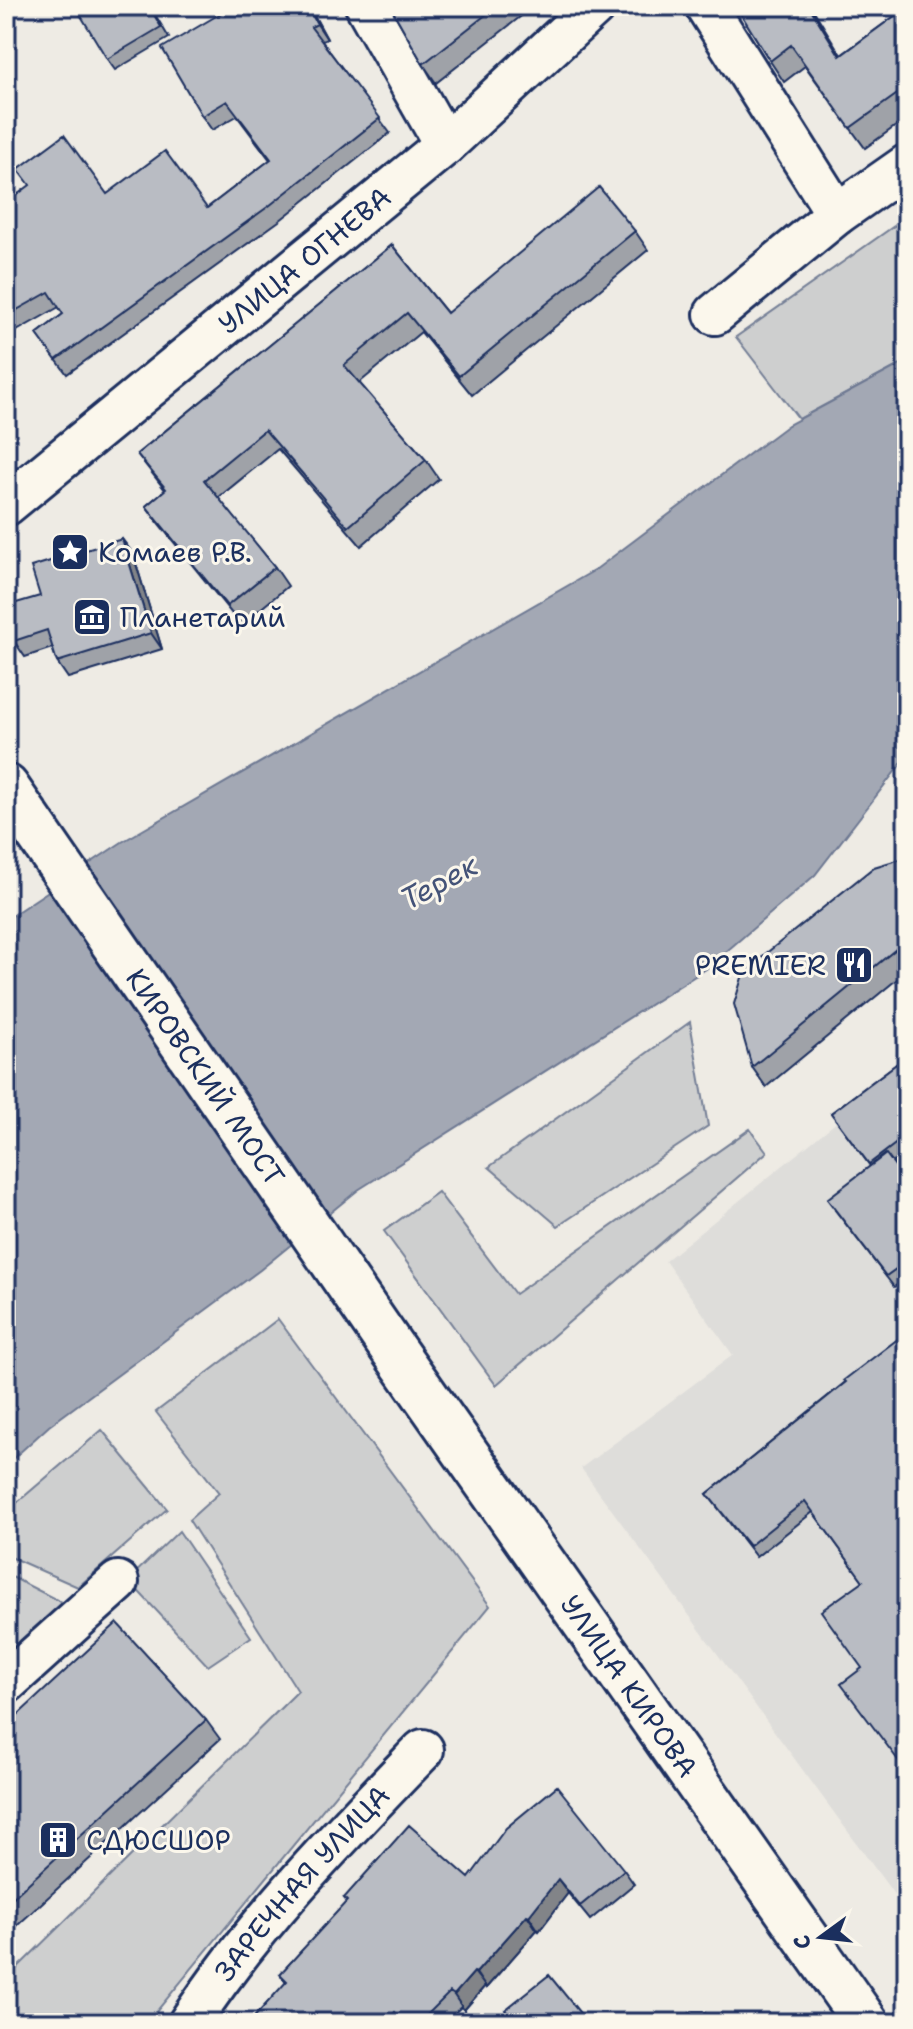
<svg xmlns="http://www.w3.org/2000/svg" width="913" height="2029" font-family="'Shantell Sans',sans-serif">
<style>
.built{fill:#deddda}
.green{fill:#cecfcf;stroke:#747f96;stroke-width:2}
.water{fill:#a3a8b4;stroke:#6d7892;stroke-width:2}
.lines{fill:none;stroke-linecap:round;stroke-linejoin:round}
.minor-casing{stroke:#1b2f5e;stroke-width:46}
.primary-casing{stroke:#1b2f5e;stroke-width:50}
.minor{stroke:#fbf7ec;stroke-width:40}
.primary{stroke:#fbf7ec;stroke-width:44}
.wall{fill:#9fa2a8;stroke:#1b2f5e;stroke-width:2}
.shaded-wall{fill:#828488;stroke:#1b2f5e;stroke-width:2}
.building{fill:#b9bcc3;stroke:#1b2f5e;stroke-width:2}
.labels{text-anchor:middle;dominant-baseline:central;stroke-width:6;stroke-linejoin:round;paint-order:stroke}
.street-label{font-size:28px;fill:#1b2f5e;stroke:#fbf7ec}
.poi-label{font-size:28px;fill:#1b2f5e;stroke:#fbf7ec;text-anchor:start}
.water-label{font-size:30px;font-style:italic;fill:#445378;stroke:#fbf7ec}
</style>
<rect width="100%" height="100%" fill="#eeebe4"/>
<filter id="ink" filterUnits="userSpaceOnUse"><feTurbulence type="fractalNoise" baseFrequency=".0125" numOctaves="2"/><feDisplacementMap in="SourceGraphic" scale="16" xChannelSelector="R" yChannelSelector="G"/><feConvolveMatrix kernelMatrix="1 2 1 2 8 2 1 2 1" color-interpolation-filters="sRGB"/></filter>
<g filter="url(#ink)">
<path class="built" d="M907 1065V1912L581 1468 733 1355 665 1261Z"/>
<path class="green" d="M907 217V361L799 419 736 337Z
M690 1022 708 1126 558 1226 489 1167Z
M750 1129 767 1152 496 1385 384 1231 438 1192 515 1294Z
M278 1319 490 1606 147 2023H6V1979L298 1691 189 1520 219 1493 156 1412Z
M102 1430 167 1509 78 1587 6 1555V1512Z
M179 1531 251 1637 208 1666 128 1580Z
M6 1574 63 1603 6 1658Z"/>
<path class="water" d="M907 361V756L815 875 706 969 358 1190 260 1270 49 1426 6 1465V923L14 914 122 842 595 570 788 425Z"/>
<g class="lines">
<g class="minor-casing">
<g id="minor">
<path d="M366 6 445 145"/>
<path d="M706 6 837 214"/>
<path d="M715 314 837 214 907 165"/>
<path id="s1" d="M6 505 445 145 595 6"/>
<path d="M6 1683 118 1582"/>
<path id="s2" d="M189 2023C256 1921 339 1837 423 1750"/>
</g>
</g>
<g class="primary-casing">
<g id="primary">
<path id="s3" d="M6 787 392 1348 866 2023"/>
</g>
</g>
<use href="#minor" class="minor"/>
<use href="#primary" class="primary"/>
</g>
<path class="wall" d="M150 6 169 38 115 70 107 59Z
M226 6H309L327 39 322 41 390 133 279 221 67 374 37 334 63 314 59 307 6 337V202L107 194 207 208 270 160 237 116 212 130 202 116 228 9Z
M390 6H534L436 83 423 64Z
M736 6 841 55 907 7V118L865 148 805 66 784 82 770 61Z
M6 33 12 42 6 46Z
M635 231 648 250 472 395 421 332 359 383 426 460 439 479 361 546 278 449 218 498 275 567 288 586 241 625 159 524 146 506 165 490 137 454 392 245 447 313Z
M122 539 133 554 162 649 68 678 57 662 52 648 25 657 14 641 40 596Z
M907 857V971L766 1087 752 1067Z
M907 1056V1152L892 1163 907 1182V1278L894 1287 835 1210 870 1166 831 1113Z
M907 1332 862 1668 863 1581 813 1512 756 1557 707 1494Z
M206 1720 220 1739 6 1936V1721L8 1724Z
M624 1870 634 1884 590 1920 568 1893 539 1931 537 1930 486 1988 485 1986 464 2010 461 2007 444 2023H249L286 1983 280 1974 347 1902 344 1898 469 1878Z"/>
<path class="shaded-wall" d="M307 6H309L327 39 317 24Z
M809 6H811L854 76 840 56Z
M122 539 133 554 162 649 151 633Z
M558 1879 568 1893 539 1931 529 1916Z
M527 1915 537 1930 486 1988 476 1973Z
M474 1972 485 1986 464 2010 454 1995Z
M395 2012 402 2023H385Z"/>
<path class="building" d="M75 6H149L161 27 107 59Z
M226 6H307L317 24 311 27 380 118 269 206 56 360 37 334 63 314 49 292 6 316V203L30 185 18 169 64 135 107 194 165 151 207 208 271 159 227 101 202 116 162 48 228 9Z
M390 6H497L423 64Z
M736 6H809L840 56 907 7V87L850 128 791 45 770 61Z
M599 187 635 231 459 376 407 313 344 365 426 460 348 527 265 430 204 480 275 567 227 606 146 506 166 489 137 454 392 245 447 313Z
M122 539 151 633 57 662 47 630 14 641 6 617V606L40 596 31 567Z
M907 857V940L752 1067 734 1004 744 971 874 867Z
M907 1056V1135L869 1164 831 1113Z
M886 1154 907 1182V1261L886 1276 827 1199Z
M907 1332V1772L841 1684 862 1668 821 1611 863 1581 805 1501 749 1546 707 1494 846 1382 844 1380Z
M117 1623 206 1720 6 1904V1721L8 1724Z
M557 1786 624 1870 580 1906 558 1879 529 1916 527 1915 476 1973 474 1972 454 1995 450 1992 419 2023H405L395 2012 385 2023H249L287 1981 280 1974 347 1901 344 1898 409 1825 469 1878 506 1828Z
M549 1975 588 2023H504L511 2017 505 2010Z
M692 2011H703L715 2023H679Z"/>
</g>
<defs>
<g id="sight-square" transform="scale(2)"><rect x="-9" y="-9" width="18" height="18" rx="4" fill="#1b2f5e" stroke="#fbf7ec"/><path d="M0-6L1.8-2.2L6-1.7L2.9 1.2L3.7 5.4L0 3.3L-3.7 5.4L-2.9 1.2L-6-1.7L-1.8-2.2Z" fill="#fff"/></g>
<g id="museum-square" transform="scale(2)"><rect x="-9" y="-9" width="18" height="18" rx="4" fill="#1b2f5e" stroke="#fbf7ec"/><path d="M0-6L6-3V-2H-6V-3ZM-5-1h2V3h-2ZM-1-1h2V3h-2ZM3-1h2V3H3ZM-6 4H6V6H-6Z" fill="#fff"/></g>
<g id="restaurant-square" transform="scale(2)"><rect x="-9" y="-9" width="18" height="18" rx="4" fill="#1b2f5e" stroke="#fbf7ec"/><path d="M-5-6h1v4h1v-4h1v4h1v-4h1v5L-1.5 .5V6h-2V.5L-5-1ZM5-6V6H3V1.5H1.5Q1.5-4 5-6Z" fill="#fff"/></g>
<g id="building-square" transform="scale(2)"><rect x="-9" y="-9" width="18" height="18" rx="4" fill="#1b2f5e" stroke="#fbf7ec"/><path d="M-4-6H4V6H1V3H-1V6H-4ZM-2.5-4.3h1.7v1.8h-1.7ZM.8-4.3h1.7v1.8H.8ZM-2.5-1h1.7V.8h-1.7ZM.8-1h1.7V.8H.8Z" fill="#fff"/></g>
</defs>
<g fill-rule="evenodd">
<use href="#sight-square" x="70" y="552"/>
<use href="#museum-square" x="92" y="617"/>
<use href="#restaurant-square" x="854" y="965"/>
<use href="#building-square" x="58" y="1840"/>
</g>
<g class="labels">
<g class="street-label">
<text stroke="none"><textPath href="#s1" startOffset="386">УЛИЦА ОГНЕВА</textPath></text>
<text stroke="none"><textPath href="#s3" startOffset="352">КИРОВСКИЙ МОСТ</textPath></text>
<text stroke="none"><textPath href="#s3" startOffset="1094">УЛИЦА КИРОВА</textPath></text>
<text stroke="none"><textPath href="#s2" startOffset="180">ЗАРЕЧНАЯ УЛИЦА</textPath></text>
</g>
<g class="poi-label">
<text x="98" y="552">Комаев Р.В.</text>
<text x="120" y="617">Планетарий</text>
<text x="826" y="965" text-anchor="end">PREMIER</text>
<text x="86" y="1840">СДЮСШОР</text>
</g>
<g class="water-label">
<text transform="translate(439 882) rotate(-28)">Терек</text>
</g>
</g>
<rect width="913" height="2029" fill="none" stroke="#fbf7ec" stroke-width="32"/>
<rect x="16" y="16" width="881" height="1997" fill="none" stroke="#1b2f5e" stroke-width="3" filter="url(#ink)"/>
<g transform="translate(821 1937) rotate(255)" stroke="#fbf7ec" stroke-width="6" paint-order="stroke">
<path d="M0-6L14 30L0 20L-14 30Z" fill="#1b2f5e"/>
<text y="-12" font-size="22" font-weight="bold" text-anchor="middle" fill="#1b2f5e">С</text>
</g>
</svg>
